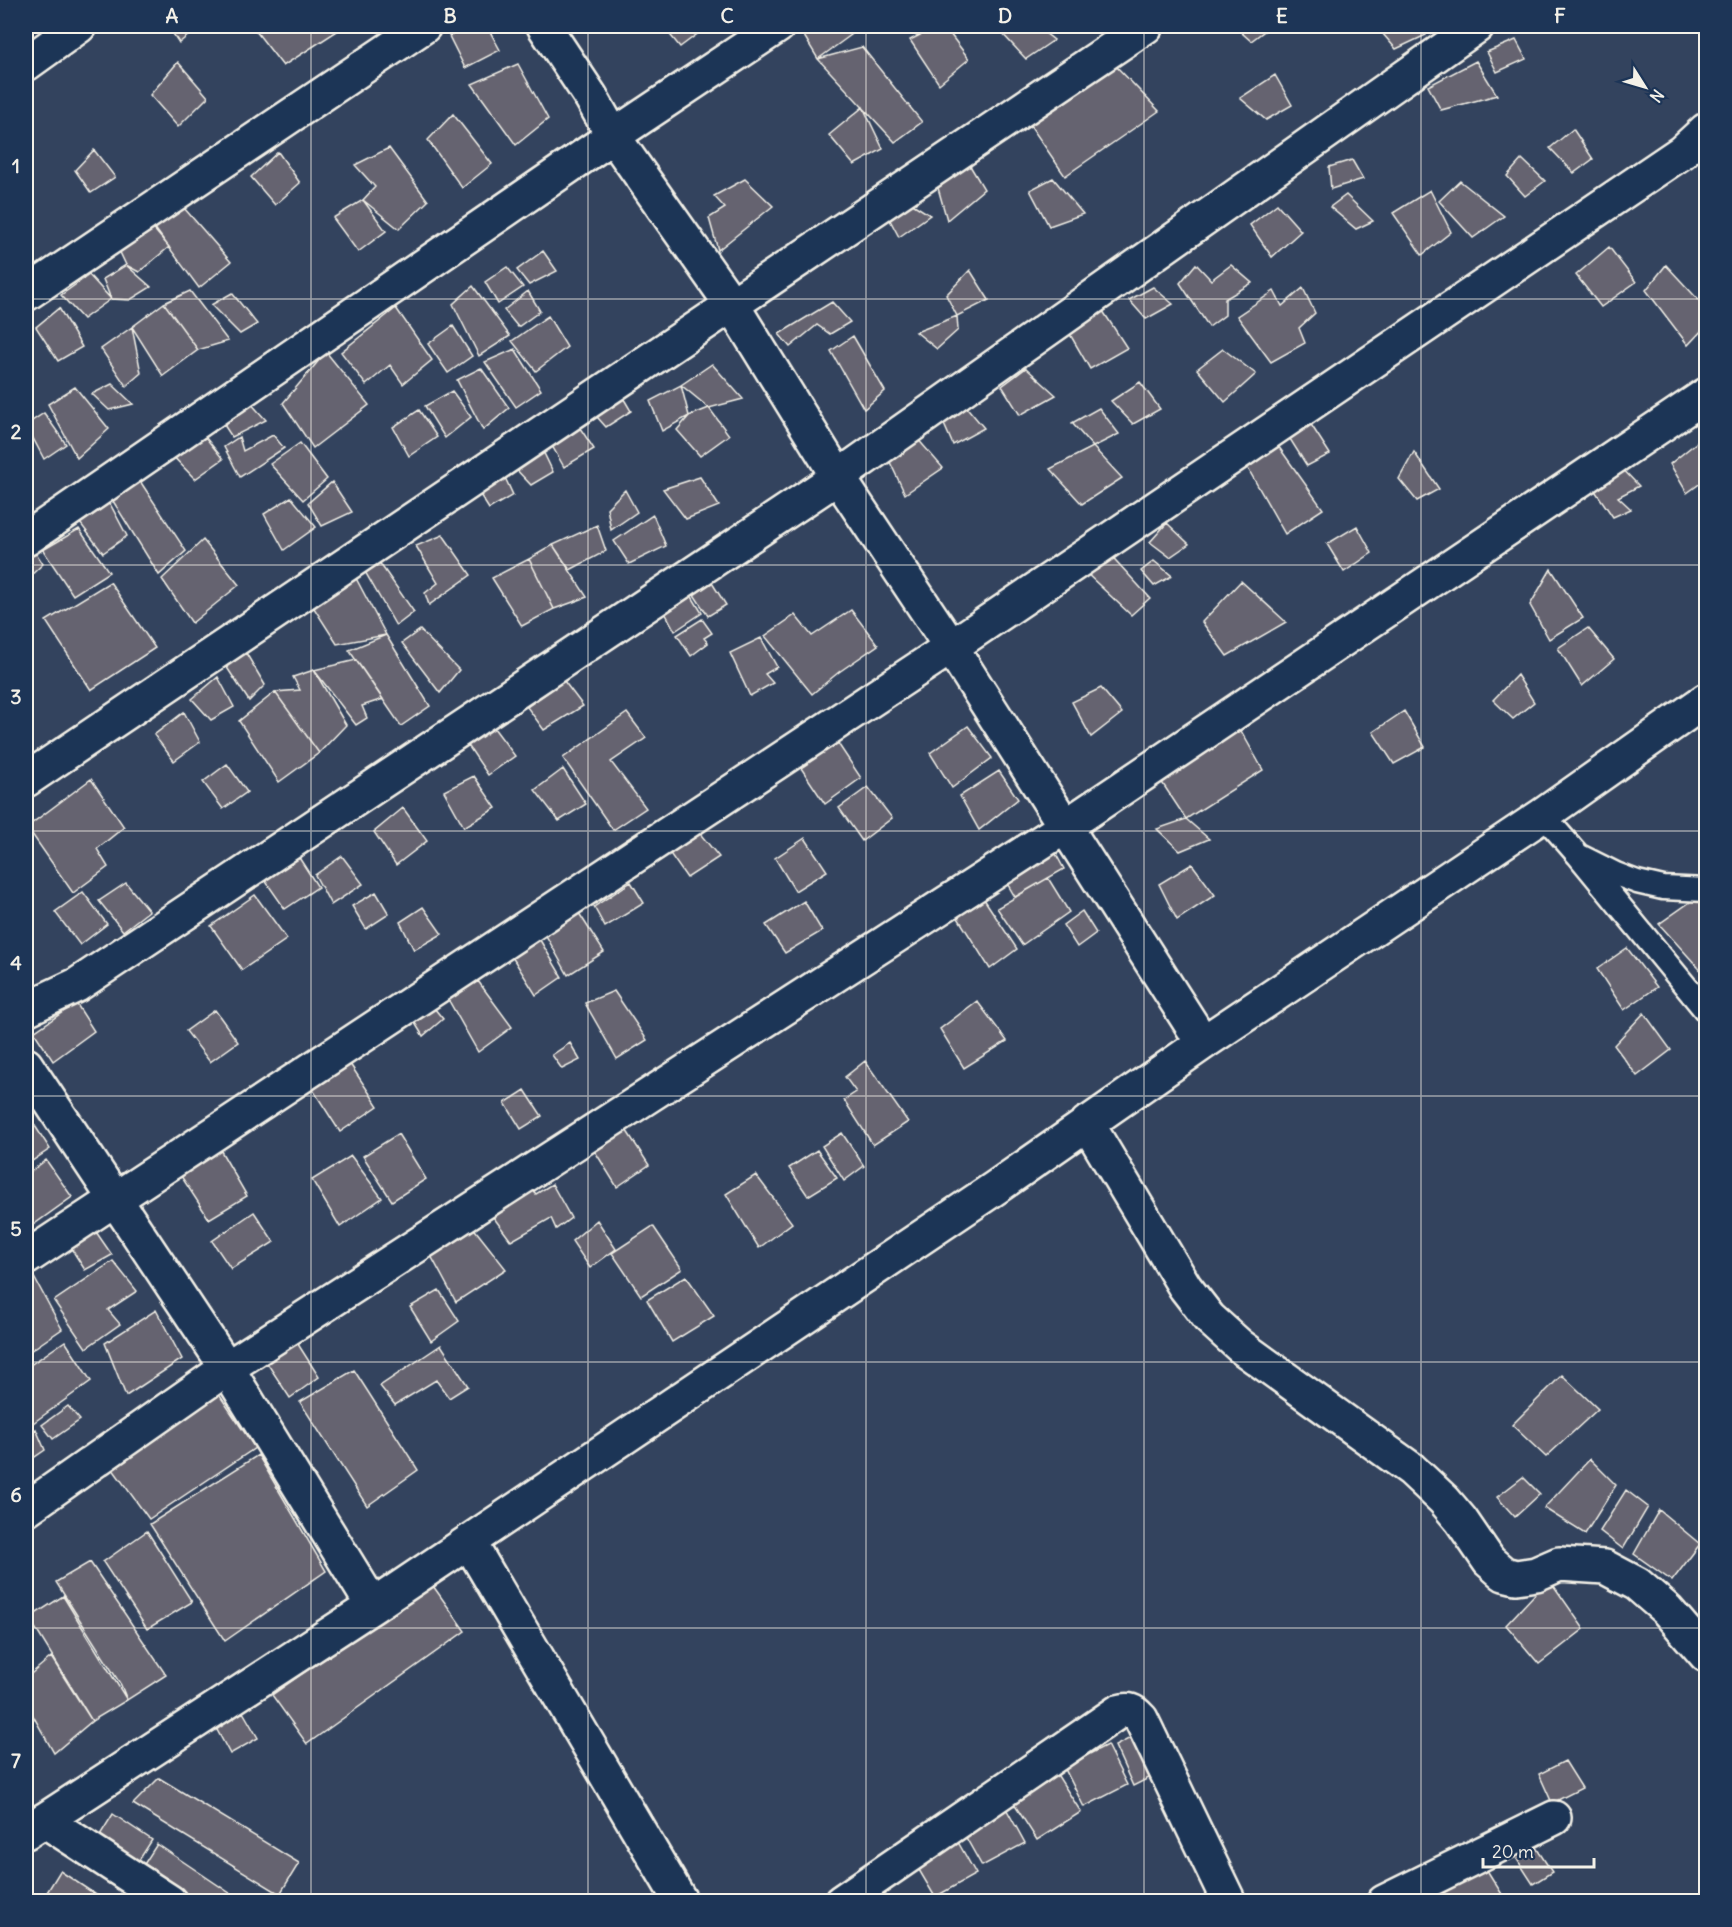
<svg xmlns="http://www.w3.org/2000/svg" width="1732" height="1927" font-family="Delius,sans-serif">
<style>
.building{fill:#656370;stroke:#f4f1e8;stroke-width:1.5}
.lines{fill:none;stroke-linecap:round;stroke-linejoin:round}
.service-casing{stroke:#f4f1e8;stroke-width:27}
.minor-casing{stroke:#f4f1e8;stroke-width:38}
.service{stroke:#1d3557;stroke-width:22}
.minor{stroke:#1d3557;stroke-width:33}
.grid{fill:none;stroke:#f4f1e8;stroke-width:1.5;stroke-opacity:0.55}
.neatline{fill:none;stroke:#f4f1e8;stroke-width:2}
.grid-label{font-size:20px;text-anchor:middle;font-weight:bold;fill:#f4f1e8}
</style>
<rect width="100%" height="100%" fill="#33435e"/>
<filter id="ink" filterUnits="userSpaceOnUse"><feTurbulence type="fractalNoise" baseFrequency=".0167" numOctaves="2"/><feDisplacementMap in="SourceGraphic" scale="12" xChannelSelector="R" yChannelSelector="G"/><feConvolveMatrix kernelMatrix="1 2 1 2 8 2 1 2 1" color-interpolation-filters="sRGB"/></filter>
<g filter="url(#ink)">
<path class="building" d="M168 26H200L179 43Z
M252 26H345L283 66Z
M470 26H487L500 50 465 68 449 36Z
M663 26H708L680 47Z
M798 26H843L851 35 818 59Z
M938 26H944L969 59 939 84 910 40Z
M1007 26H1036L1054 40 1026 59 999 30Z
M1234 26H1271L1251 41Z
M1376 26H1419L1426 35 1396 49Z
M1516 40 1526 59 1497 72 1487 52Z
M862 47 922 122 895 142 818 59Z
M1476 61 1497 95 1441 110 1428 86Z
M178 62 208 97 178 127 150 95Z
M518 64 548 119 516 145 472 84Z
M1114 64 1159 111 1065 176 1030 125Z
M1275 75 1292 105 1266 120 1240 98Z
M863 107 883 149 854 165 829 135Z
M453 114 492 164 462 188 428 140Z
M1573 129 1593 159 1574 173 1550 148Z
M389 148 428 201 399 229 363 200 375 187 355 165Z
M94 150 115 177 91 193 75 170Z
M278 152 300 183 275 205 251 177Z
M1522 159 1545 181 1525 196 1507 176Z
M1352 160 1363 179 1331 189 1329 167Z
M969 164 984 189 947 220 938 188Z
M1053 178 1083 214 1049 226 1030 190Z
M745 179 773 206 718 250 709 218 725 208 714 196Z
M1460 181 1504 216 1473 238 1439 201Z
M1430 190 1451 232 1422 255 1393 213Z
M1346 195 1373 221 1356 229 1330 207Z
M363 200 386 231 358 252 333 218Z
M911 203 930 215 899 237 890 220Z
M1277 204 1301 231 1272 257 1250 225Z
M184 208 231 262 199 288 154 227Z
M146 220 169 247 139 272 126 265 116 244Z
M1609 247 1636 282 1601 307 1576 275Z
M543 251 557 271 529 285 517 270Z
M1196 264 1211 280 1231 265 1252 283 1225 299V315L1209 327 1180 283Z
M126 265 151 287 130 300 111 299 103 279Z
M1666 265 1706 308V326L1688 345 1646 290Z
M507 267 523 287 498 304 485 282Z
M970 270 989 300 957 316 946 295Z
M89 275 111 299 83 319 61 295Z
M473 286 510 336 479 356 453 304Z
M1153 287 1173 304 1146 319 1129 300Z
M1303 288 1315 313 1299 328 1305 343 1271 362 1237 316 1274 291 1282 306Z
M190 291 228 341 198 350 164 303Z
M528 291 540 311 518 327 504 310Z
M232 293 257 324 240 334 211 305Z
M832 302 850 322 830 334 817 325 790 347 779 334Z
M164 303 198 350 163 376 132 327Z
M59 308 82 347 58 361 36 327Z
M396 308 432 360 403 384 390 365 366 385 341 352Z
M1101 308 1127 348 1090 369 1068 331Z
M548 316 567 347 536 371 512 341Z
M957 316 958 330 937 349 916 332Z
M453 326 472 356 448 373 428 344Z
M132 327 141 373 126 386 101 349Z
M853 336 885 391 864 409 831 351Z
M515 349 541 390 516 407 485 362Z
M1223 349 1256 374 1225 402 1197 369Z
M326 352 369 405 313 448 283 403Z
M712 364 743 399 709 408 681 385Z
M481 368 509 408 483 430 457 380Z
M1026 368 1056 395 1020 415 1002 386Z
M1140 382 1160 409 1133 424 1111 401Z
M112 384 133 404 109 410 92 394Z
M681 385 689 416 662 431 650 401Z
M75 387 109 429 77 458 48 404Z
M452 391 471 417 445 438 425 406Z
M621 394 631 411 606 427 590 409Z
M248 400 266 420 232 437 220 419Z
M964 404 984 428 953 445 943 422Z
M709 408 729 435 700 456 677 430 689 416Z
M1099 408 1119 434 1093 447 1072 423Z
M419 410 437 437 409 456 393 427Z
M44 413 66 444 44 459 26 425Z
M1310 423 1330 454 1307 466 1290 439Z
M578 425 594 449 564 467 551 444Z
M197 427 223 459 195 479 166 449Z
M273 435 284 448 240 477 224 447 239 437 243 451Z
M1706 435V479L1687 493 1670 464Z
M916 437 943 468 905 494 889 460Z
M300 443 327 479 303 500 270 464Z
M1276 443 1323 509 1285 534 1246 465Z
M540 445 553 472 531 485 510 463Z
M1093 447 1122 478 1082 504 1050 469Z
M1414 452 1439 489 1417 501 1399 479Z
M1616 462 1639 486 1618 497 1631 509 1613 517 1587 479Z
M502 471 513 495 489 509 474 485Z
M136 475 186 551 159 575 108 493Z
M700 477 719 506 686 519 663 489Z
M332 482 352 512 322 526 308 503Z
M625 490 637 512 611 530 607 508Z
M291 497 316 527 284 550 264 514Z
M108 500 127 536 103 553 77 519Z
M653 515 666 546 629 564 614 541Z
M1167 523 1189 544 1170 557 1150 542Z
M597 525 606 551 570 570 553 545Z
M1357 526 1372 553 1344 572 1327 544Z
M79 529 109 572 73 595 43 550Z
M443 535 471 575 429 605 425 593 438 583 416 546Z
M203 540 239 585 192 623 162 579Z
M29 542 43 564 28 578 26 576V545Z
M553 545 587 597 554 609 529 559Z
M1106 550 1150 598 1131 615 1084 571Z
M374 555 414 612 396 626 363 568Z
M529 559 554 609 522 626 492 578Z
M1154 561 1172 576 1154 586 1141 571Z
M350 567 386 635 337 644 305 594Z
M1551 569 1583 618 1549 639 1530 605Z
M707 575 726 605 708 616 689 587Z
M1241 581 1286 622 1227 656 1202 622Z
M110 582 155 648 91 690 46 621Z
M686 587 702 613 675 631 661 605Z
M851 610 878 645 839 672 812 694 765 636 795 615 812 636Z
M702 619 712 633 704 638 708 643 691 656 677 635Z
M1588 628 1614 659 1582 686 1558 648Z
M420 630 459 670 440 693 402 643Z
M386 635 430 706 401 726 349 650Z
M761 638 777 667 765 674 773 683 750 696 730 653Z
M243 648 265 685 249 701 222 660Z
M356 660 383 699 362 706 367 718 356 725 314 670Z
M314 670 346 725 319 753 275 692 300 690 293 677Z
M1517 675 1534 702 1513 719 1493 700Z
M218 677 234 707 211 720 192 699Z
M564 681 583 706 544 730 527 707Z
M1101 688 1122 713 1091 737 1072 702Z
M275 692 319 753 279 782 239 721Z
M1404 711 1425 747 1394 764 1373 732Z
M184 712 200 742 174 761 154 735Z
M627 713 646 738 611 762 646 808 613 830 563 758Z
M1235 720 1263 770 1186 819 1155 772Z
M491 724 515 756 488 775 465 741Z
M968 726 992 758 952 788 930 753Z
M833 736 861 778 825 804 795 759Z
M227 764 247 792 223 809 203 782Z
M563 769 586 804 559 821 535 790Z
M999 771 1018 799 979 830 960 796Z
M474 776 496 808 464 827 444 791Z
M91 779 124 827 97 849 108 867 73 893 27 827Z
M868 787 892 818 862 841 839 808Z
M403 808 427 841 396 865 374 832Z
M1186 819 1209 839 1180 851 1157 829Z
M693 825 719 857 687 878 664 845Z
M805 838 827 871 795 891 775 858Z
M1050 843 1064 869 1015 897 1000 871Z
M296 853 318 887 285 909 262 876Z
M342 856 363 884 331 905 315 875Z
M1192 864 1215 895 1177 920 1159 884Z
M1048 878 1069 912 1022 945 997 908Z
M631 882 644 903 605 927 594 907Z
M126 883 149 911 123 931 99 901Z
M1706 891V976L1659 924Z
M83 892 107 924 80 945 55 912Z
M376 892 389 914 366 929 352 906Z
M255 895 287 939 242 970 211 926Z
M982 896 1017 949 990 969 955 913Z
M804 901 822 931 785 953 766 925Z
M423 907 442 934 414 950 400 922Z
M577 910 604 952 568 975 543 930Z
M1082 911 1096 933 1077 947 1063 925Z
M537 935 562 977 536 995 509 952Z
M1627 948 1657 987 1624 1010 1597 969Z
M478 981 512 1027 478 1052 448 999Z
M614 991 647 1040 617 1059 585 1003Z
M977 1001 1007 1041 964 1068 940 1029Z
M76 1003 94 1031 53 1061 34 1032Z
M430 1003 443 1019 423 1036 410 1015Z
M215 1010 238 1042 210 1062 186 1031Z
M1644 1013 1671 1050 1637 1076 1614 1045Z
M570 1043 580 1060 562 1069 552 1055Z
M346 1058 378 1106 340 1132 308 1082Z
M865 1061 908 1122 873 1145 844 1100 856 1092 845 1077Z
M525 1090 542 1116 521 1129 505 1103Z
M26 1112 50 1149 26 1165Z
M623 1125 649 1165 617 1187 591 1145Z
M842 1133 864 1166 844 1181 822 1146Z
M398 1134 426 1179 392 1201 363 1156Z
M218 1146 247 1196 209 1219 179 1173Z
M817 1150 837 1178 808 1196 789 1168Z
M351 1156 382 1198 340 1227 312 1180Z
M46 1160 72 1197 26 1230V1175Z
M756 1175 792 1223 759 1248 726 1194Z
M525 1181 536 1194 552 1184 571 1218 556 1229 551 1218 511 1241 485 1206Z
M254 1212 274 1242 231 1269 212 1241Z
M597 1220 616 1249 590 1268 572 1241Z
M92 1226 112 1255 85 1270 67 1242Z
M472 1226 506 1269 456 1302 429 1252Z
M653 1226 682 1269 641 1296 612 1253Z
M113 1261 137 1291 108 1310 120 1324 86 1348 54 1301Z
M29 1268 62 1329 30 1351 26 1343V1271Z
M686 1276 714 1316 672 1342 647 1300Z
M439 1290 459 1321 431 1341 410 1307Z
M156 1310 182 1359 126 1396 105 1343Z
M65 1341 91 1381 33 1423 26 1410V1368Z
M296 1341 319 1377 290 1398 265 1360Z
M441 1345 468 1386 449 1398 436 1380 395 1405 380 1386Z
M354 1370 418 1470 367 1506 300 1402Z
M1562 1375 1598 1409 1546 1457 1512 1425Z
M216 1390 255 1448 149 1519 112 1468Z
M68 1406 80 1420 53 1439 42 1425Z
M36 1429 45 1450 26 1463V1436Z
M258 1455 326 1571 225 1641 150 1524Z
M1590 1459 1616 1485 1585 1534 1544 1508Z
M1523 1477 1540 1494 1515 1517 1497 1497Z
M1626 1490 1648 1507 1623 1549 1600 1531Z
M1659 1510 1700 1544 1672 1581 1634 1554Z
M147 1531 192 1602 147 1629 103 1562Z
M90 1562 166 1675 127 1700 121 1685 56 1582Z
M1549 1579 1584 1629 1539 1664 1506 1625Z
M431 1583 465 1631 307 1744 272 1695Z
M63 1596 127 1700 92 1721 29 1618Z
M51 1657 92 1721 54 1753 26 1703V1678Z
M243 1712 258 1738 230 1754 216 1728Z
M1140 1733 1159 1773 1133 1786 1115 1746Z
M1107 1745 1127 1785 1084 1807 1064 1767Z
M1565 1761 1582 1788 1552 1803 1539 1774Z
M1051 1765 1081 1812 1037 1840 1007 1793Z
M159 1778 299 1863 280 1894 133 1804Z
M1002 1801 1025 1843 982 1866 959 1825Z
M113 1814 152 1840 134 1868 95 1843Z
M954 1835 976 1874 935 1897 912 1858Z
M1528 1835 1552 1872 1533 1884 1509 1847Z
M157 1844 243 1902H183L139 1872Z
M1485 1867 1505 1899 1501 1902H1448L1443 1893Z
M60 1871 107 1902H41Z"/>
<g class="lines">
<g class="service-casing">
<path id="service" d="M1543 815 1578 855 1616 874 1637 882 1663 888 1706 890
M1578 855 1706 1011"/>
</g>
<g class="minor-casing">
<path id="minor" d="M544 26 591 97 613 136 732 305 838 477 951 647 1203 1043
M26 64 79 26
M26 294 424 26
M26 539 613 136 778 26
M26 780 1146 26
M26 1009 77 985 838 477 1477 26
M26 1065 227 1368 373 1606
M1087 1123 1185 1287 1209 1318 1240 1346 1411 1469 1444 1500 1461 1520 1489 1561 1504 1574 1516 1577 1536 1574 1559 1564 1605 1567 1637 1584 1667 1610 1706 1655
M26 1258 951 647 1682 152 1706 130
M26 1509 227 1368 1066 826 1706 395
M469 1542 681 1902
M44 1820 170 1902
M26 1832 373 1606 995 1188 1203 1043 1543 815 1706 700
M841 1902 1118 1712C1129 1709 1133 1710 1141 1719L1229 1902
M1384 1902 1554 1818"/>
</g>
<use href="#service" class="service"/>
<use href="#minor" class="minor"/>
</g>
</g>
<path class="grid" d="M311 26V1902M588 26V1902M866 26V1902M1144 26V1902M1421 26V1902M26 299H1706M26 565H1706M26 831H1706M26 1096H1706M26 1362H1706M26 1628H1706"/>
<rect width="1732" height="1927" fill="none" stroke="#1d3557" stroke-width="66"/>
<g transform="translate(1645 87) rotate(127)" stroke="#1d3557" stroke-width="4.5" paint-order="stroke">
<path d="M0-4.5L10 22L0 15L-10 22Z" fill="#f4f1e8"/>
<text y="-9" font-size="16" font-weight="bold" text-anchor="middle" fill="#f4f1e8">N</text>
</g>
<path d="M1483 1858v9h111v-9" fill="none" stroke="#f4f1e8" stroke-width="3"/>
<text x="1492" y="1858" font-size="18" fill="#f4f1e8" stroke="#1d3557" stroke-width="4.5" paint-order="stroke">20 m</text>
<rect x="33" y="33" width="1666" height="1861" class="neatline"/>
<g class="grid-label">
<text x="172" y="23">A</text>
<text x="450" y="23">B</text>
<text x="727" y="23">C</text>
<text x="1005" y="23">D</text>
<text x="1282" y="23">E</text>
<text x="1560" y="23">F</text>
<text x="16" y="173">1</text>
<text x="16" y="439">2</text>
<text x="16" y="704">3</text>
<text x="16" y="970">4</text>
<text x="16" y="1236">5</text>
<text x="16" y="1502">6</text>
<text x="16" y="1768">7</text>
</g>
</svg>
